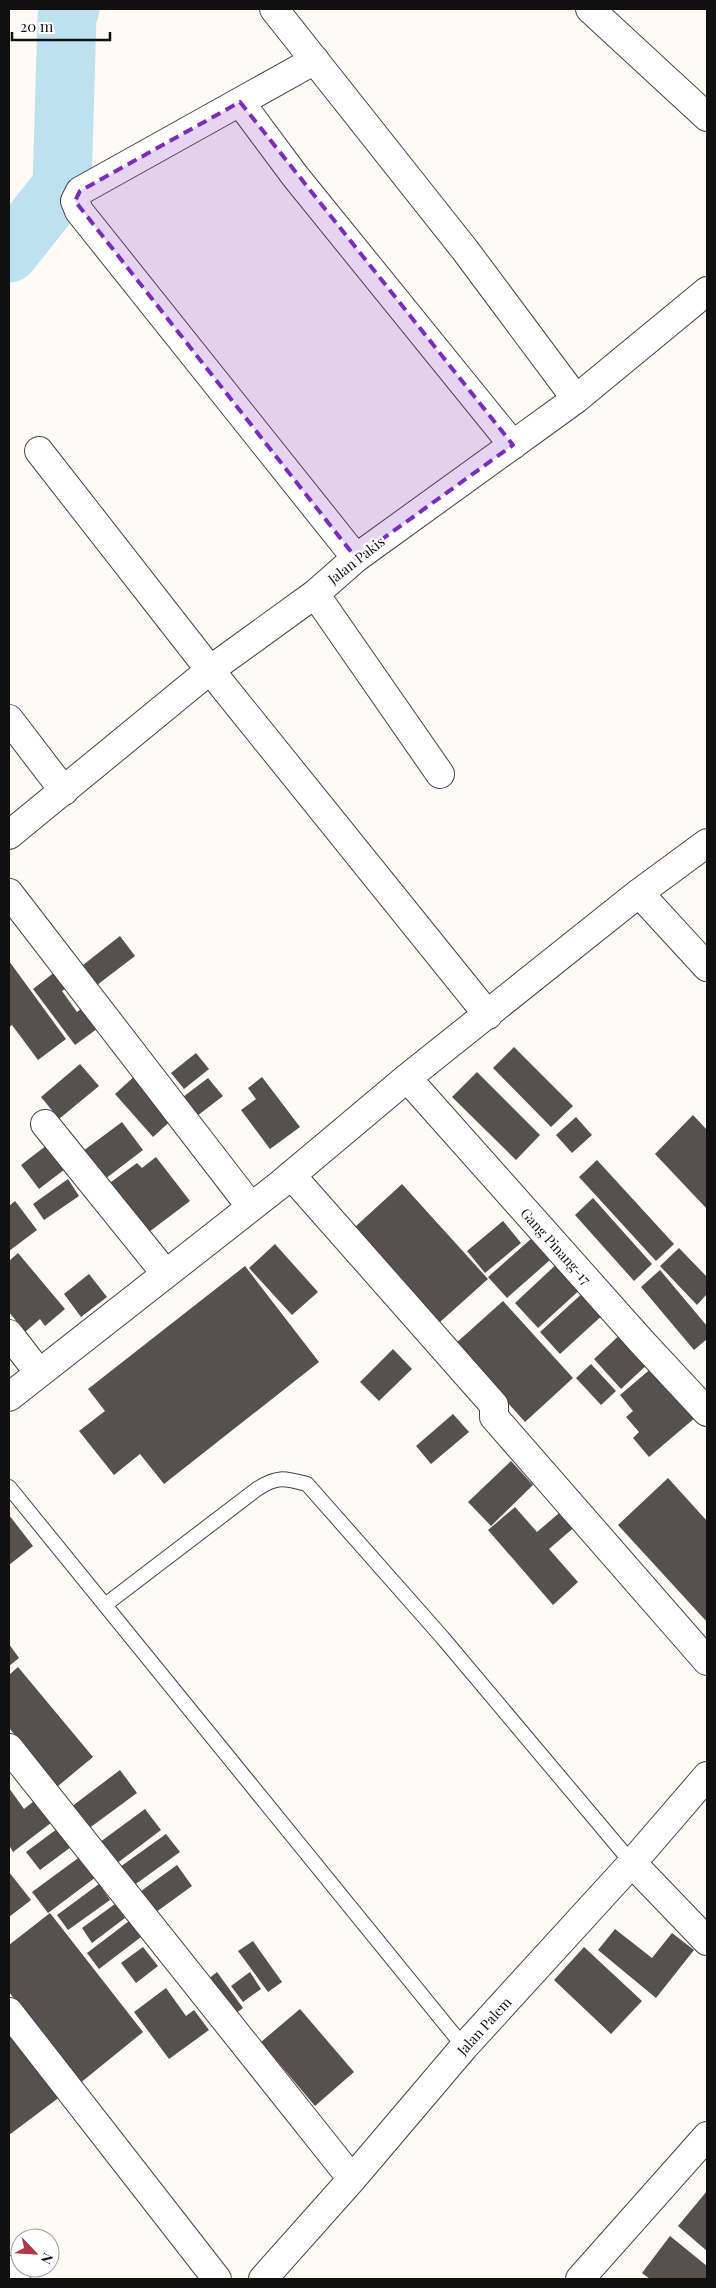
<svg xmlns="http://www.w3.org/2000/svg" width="716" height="2288" font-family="'Playfair Display',serif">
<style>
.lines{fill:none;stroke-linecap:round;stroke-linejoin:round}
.river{stroke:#bee1ef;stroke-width:59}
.building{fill:#57504d}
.service-casing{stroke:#434343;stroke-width:16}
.minor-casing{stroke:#434343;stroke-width:30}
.tertiary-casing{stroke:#434343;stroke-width:30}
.service{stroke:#fff;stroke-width:14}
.minor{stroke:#fff;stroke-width:28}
.tertiary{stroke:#fff;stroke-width:28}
.marked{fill:#7b2cbf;fill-opacity:0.2;stroke:#7b2cbf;stroke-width:4;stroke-dasharray:10 6;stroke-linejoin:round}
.labels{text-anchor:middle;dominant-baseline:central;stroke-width:5;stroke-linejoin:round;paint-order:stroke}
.street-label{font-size:14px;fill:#101010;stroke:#fff}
</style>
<rect width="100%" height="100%" fill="#fefbf4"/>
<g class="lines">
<path class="river" d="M9 253 62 186 67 17 70 9"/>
</g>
<path class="building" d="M120 936 135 956 97 985 83 965Z
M9 961 66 1039 38 1060 12 1025 9 1027Z
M60 968 72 984 62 991 77 1012 86 1005 101 1026 75 1045 33 989Z
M514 1047 573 1106 551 1127 493 1068Z
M196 1053 209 1069 184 1089 171 1073Z
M80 1064 99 1086 59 1119 41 1097Z
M477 1072 540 1135 516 1160 452 1097Z
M138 1073 176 1116 153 1137 115 1094Z
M262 1077 300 1127 270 1149 241 1110 256 1099 248 1088Z
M208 1078 223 1096 197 1116 183 1097Z
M693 1115 707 1130V1209L655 1154Z
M576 1117 592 1135 572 1153 556 1135Z
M122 1122 143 1150 105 1179 83 1151Z
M51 1142 69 1166 39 1189 21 1165Z
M156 1157 190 1201 145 1235 107 1185 137 1163 142 1168Z
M597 1160 674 1244 656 1261 579 1177Z
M68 1179 79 1196 44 1220 33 1204Z
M402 1184 488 1279 440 1322 355 1227Z
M593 1198 652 1264 634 1281 575 1215Z
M15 1201 37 1230 9 1251V1206Z
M503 1221 521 1243 485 1273 467 1251Z
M532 1238 550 1260 507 1298 488 1277Z
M275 1244 318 1292 292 1315 249 1268Z
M679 1248 707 1277V1294L697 1305 660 1266Z
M18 1253 65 1309 45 1326 40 1319 25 1332 9 1312V1261Z
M561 1260 584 1286 538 1328 515 1303Z
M245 1266 319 1362 164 1484 140 1454 114 1475 79 1431 105 1411 88 1389Z
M660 1270 707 1326V1339L694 1350 641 1287Z
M89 1274 107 1297 81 1317 64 1294Z
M586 1290 606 1312 560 1354 540 1332Z
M503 1301 573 1378 525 1422 455 1344Z
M624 1331 651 1361 621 1389 594 1359Z
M393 1349 412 1369 379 1401 360 1382Z
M591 1364 616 1391 601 1405 576 1378Z
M653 1367 696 1417 649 1457 633 1438 639 1432 626 1417 633 1411 620 1395Z
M453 1414 469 1432 431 1464 416 1446Z
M511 1461 533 1485 491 1526 468 1502Z
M668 1478 707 1521V1622L618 1525Z
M515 1507 537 1532 565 1508 578 1524 549 1549 578 1582 553 1605 488 1530Z
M9 1515 33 1546 9 1565Z
M9 1644 19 1658 9 1666Z
M18 1667 93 1757 58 1786 9 1728V1675Z
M120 1770 137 1793 88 1829 71 1807Z
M9 1788 24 1809 39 1797 56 1819 13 1852 9 1845Z
M145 1809 161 1830 112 1867 96 1845Z
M57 1829 71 1847 40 1870 26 1852Z
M166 1834 180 1852 133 1886 120 1867Z
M81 1856 96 1877 48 1913 32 1892Z
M177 1865 192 1886 152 1915 137 1894Z
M9 1872 31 1900 9 1917Z
M99 1884 110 1900 68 1930 57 1915Z
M115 1904 125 1918 92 1943 82 1928Z
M50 1913 143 2032 79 2084 9 1992V1945Z
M133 1918 145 1934 99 1969 87 1953Z
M615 1929 652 1958 672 1933 694 1950 656 1998 598 1950Z
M253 1941 282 1982 268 1992 238 1951Z
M143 1947 158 1966 136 1983 121 1963Z
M584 1947 642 2001 611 2034 554 1980Z
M217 1972 243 2008 228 2019 202 1984Z
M250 1972 261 1989 243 2002 231 1986Z
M166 1988 186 2016 194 2010 209 2030 169 2059 134 2012Z
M300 2009 354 2072 315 2106 261 2042Z
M9 2018 65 2093 9 2135Z
M707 2191V2251L678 2226Z
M670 2236 707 2266V2279H650L642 2273Z"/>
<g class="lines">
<g class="service-casing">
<path id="service" d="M9 1487 464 2047
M105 1605 257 1489C277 1476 284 1478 307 1484L442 1637 632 1863"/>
</g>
<g class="minor-casing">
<path id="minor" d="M274 9 465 250 576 399
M315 60 80 191 75 201 79 211 356 558
M240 102 295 176 513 445
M39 451 210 670 488 1015
M315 594 440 774
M9 719 64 791
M9 835 210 670 315 594 356 558 576 399 707 291
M9 893 251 1207
M639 893 707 967
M407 1078 641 1341 707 1412
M45 1124 166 1274
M291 1175 494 1405V1417L707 1661
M9 1334 39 1373
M9 1397 282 1183 407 1078 639 893 707 843
M9 1748 352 2179
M632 1863 707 1941
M9 2012 217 2279
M9 2270 16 2279
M263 2279 352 2179 464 2047 632 1863 707 1776"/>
</g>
<g class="tertiary-casing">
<path id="tertiary" d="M590 9 707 117
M580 2279 707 2136"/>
</g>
<use href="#service" class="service"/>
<use href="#minor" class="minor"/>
<use href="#tertiary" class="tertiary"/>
</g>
<path class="marked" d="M240 102 513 445 356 558 75 201 80 191Z"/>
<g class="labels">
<g class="street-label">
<text transform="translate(356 560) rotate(-38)">Jalan Pakis</text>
<text transform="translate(556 1246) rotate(48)">Gang Pinang-17</text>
<text transform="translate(484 2026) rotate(-48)">Jalan Palem</text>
</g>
</g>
<rect width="716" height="2288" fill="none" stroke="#101010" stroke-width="20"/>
<g transform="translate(35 2253) rotate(115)"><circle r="24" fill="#ffffff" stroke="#9f9f9f"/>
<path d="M0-4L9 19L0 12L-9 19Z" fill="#b03748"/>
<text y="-8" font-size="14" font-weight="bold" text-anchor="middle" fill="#101010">N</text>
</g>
<path d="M12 32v8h98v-8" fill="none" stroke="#101010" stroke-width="2.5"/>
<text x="20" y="32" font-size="15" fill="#101010" stroke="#ffffff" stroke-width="4" paint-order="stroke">20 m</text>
</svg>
